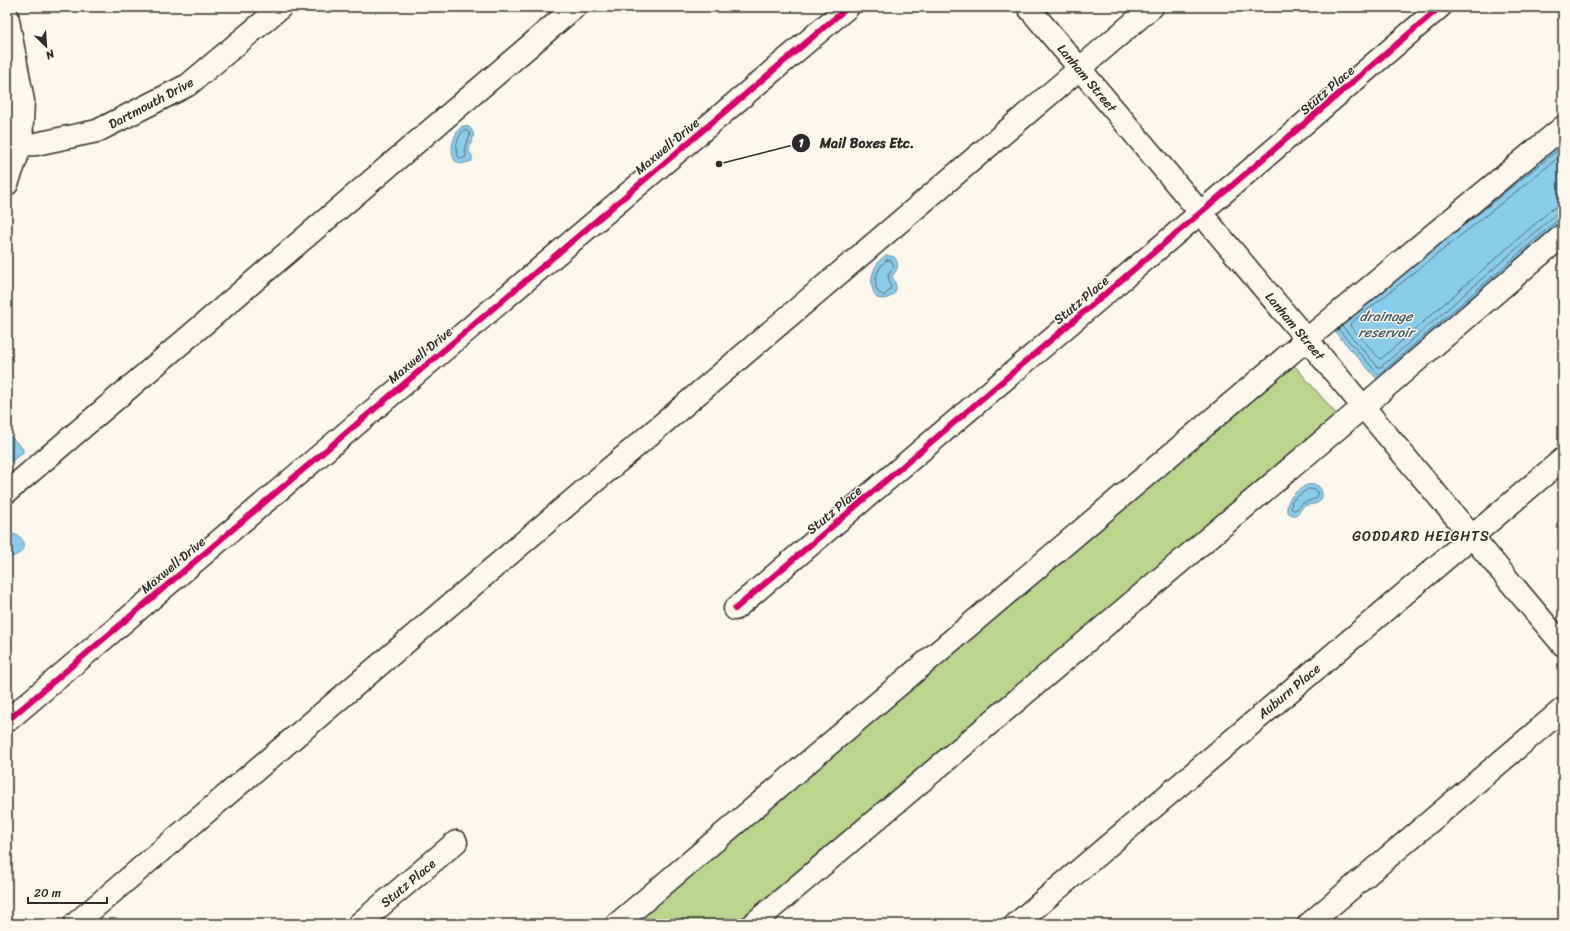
<svg xmlns="http://www.w3.org/2000/svg" width="1570" height="931" font-family="Sriracha,sans-serif">
<style>
.green{fill:#bbd58d;stroke:#73805c}
.water{fill:#8acceb;stroke:#648c9e}
.lines{fill:none;stroke-linecap:round;stroke-linejoin:round}
.shore{stroke:#516b78;stroke-width:1}
.minor-casing{stroke:#2b2b2b;stroke-width:25}
.minor{stroke:#fbf7ec;stroke-width:22}
.cycleway-casing{stroke:#fbf7ec;stroke-width:8}
.cycleway{stroke:#d6006c;stroke-width:6}
.labels{text-anchor:middle;dominant-baseline:central;stroke-width:3;stroke-linejoin:round;paint-order:stroke}
.street-label{font-size:13px;fill:#2b2b2b;stroke:#fbf7ec}
.water-label{font-size:14px;font-style:italic;fill:#485b65;stroke:#fbf7ec}
.neighbourhood-label{font-size:14px;letter-spacing:1px;fill:#2b2b2b;stroke:#fbf7ec}
.leader{fill:none;stroke:#2b2b2b;stroke-width:1.5}
.callout-dot{fill:#2b2b2b;stroke:#fbf7ec;stroke-width:1.5}
.mark-label{font-size:12px;text-anchor:middle;font-weight:bold;fill:#fff}
.callout-label{font-size:14px;text-anchor:middle;font-weight:bold;fill:#2b2b2b;stroke:#fbf7ec;stroke-width:3;stroke-linejoin:round;paint-order:stroke}
</style>
<rect width="100%" height="100%" fill="#fbf7ec"/>
<filter id="ink" filterUnits="userSpaceOnUse"><feTurbulence type="fractalNoise" baseFrequency=".025" numOctaves="2"/><feDisplacementMap in="SourceGraphic" scale="8" xChannelSelector="R" yChannelSelector="G"/><feConvolveMatrix kernelMatrix="1 2 1 2 8 2 1 2 1" color-interpolation-filters="sRGB"/></filter>
<g filter="url(#ink)">
<path class="green" d="M1287 357 1344 423 753 924H619Z"/>
<path class="water" d="M462 126 469 127C479 136 469 141 469 152L472 156V161L461 164 455 161C449 149 453 136 462 126Z
M1563 134V220L1379 381 1327 323Z
M886 255 894 257C900 264 898 269 892 276 893 279 895 282 896 286 897 296 885 301 877 298 867 285 872 264 886 255Z
M7 433 23 449V452L7 465Z
M1307 485C1309 485 1314 484 1316 485 1324 488 1324 500 1317 503 1313 505 1308 504 1304 506 1298 511 1297 521 1287 511 1286 498 1296 491 1307 485Z
M7 534C29 532 29 557 7 557Z"/>
<g class="lines">
<path class="shore" d="M464 130 469 132 470 136 465 146 466 157 460 159C453 151 457 137 464 130Z
M1563 154 1351 323 1350 326 1379 358 1381 359 1551 210 1556 207 1563 206
M1448 238 1563 146
M887 260H891L894 266 888 276 891 288 884 296 878 292C872 282 878 266 887 260Z
M1342 326 1378 367H1381L1555 215 1563 212
M1338 329 1378 374H1380L1559 219 1563 218
M1308 489C1314 489 1320 490 1317 498L1303 503 1296 510H1293L1291 508 1292 501Z"/>
<g class="minor-casing">
<path id="minor" d="M1028 7 1563 645
M7 15 23 101 21 145 7 184
M21 145 36 144 97 131 188 85 281 7
M7 492 575 7
M735 609 1200 213 1440 7
M7 721 848 7
M75 924 1152 7
M359 924 456 842
M617 924 1306 340 1563 127
M753 924 1344 423 1563 235
M1016 924 1563 459
M1309 924 1563 709"/>
</g>
<use href="#minor" class="minor"/>
<g class="cycleway-casing">
<path id="cycleway" d="M735 609 1200 213 1440 7
M7 721 848 7"/>
</g>
<use href="#cycleway" class="cycleway"/>
</g>
</g>
<g class="labels">
<g class="street-label">
<text transform="translate(1087 78) rotate(50)">Lanham Street</text>
<text transform="translate(1327 90) rotate(-41)">Stutz Place</text>
<text transform="translate(151 103) rotate(-28)">Dartmouth Drive</text>
<text transform="translate(667 146) rotate(-40)">Maxwell Drive</text>
<text transform="translate(1081 300) rotate(-40)">Stutz Place</text>
<text transform="translate(1295 326) rotate(50)">Lanham Street</text>
<text transform="translate(420 355) rotate(-40)">Maxwell Drive</text>
<text transform="translate(834 510) rotate(-40)">Stutz Place</text>
<text transform="translate(173 565) rotate(-40)">Maxwell Drive</text>
<text transform="translate(1289 691) rotate(-40)">Auburn Place</text>
<text transform="translate(408 883) rotate(-40)">Stutz Place</text>
</g>
<g class="water-label">
<text x="1386" y="316">drainage<tspan x="1386" dy="16">reservoir</tspan></text>
</g>
<g class="neighbourhood-label">
<text x="1421" y="536">GODDARD HEIGHTS</text>
</g>
</g>
<path class="leader" d="M719 164L801 143"/>
<g class="callout-dot">
<circle cx="719" cy="164" r="4"/>
<circle cx="801" cy="143" r="10"/>
</g>
<g class="mark-label">
<text x="801" y="147">1</text>
</g>
<g class="callout-label">
<text x="867" y="148">Mail Boxes Etc.</text>
</g>
<rect width="1570" height="931" fill="none" stroke="#fbf7ec" stroke-width="24"/>
<rect x="12" y="12" width="1546" height="907" fill="none" stroke="#2b2b2b" stroke-width="1.5" filter="url(#ink)"/>
<g transform="translate(46 46) rotate(155)" stroke="#fbf7ec" stroke-width="3" paint-order="stroke">
<path d="M0-3L7 15L0 10L-7 15Z" fill="#2b2b2b"/>
<text y="-6" font-size="11" font-weight="bold" text-anchor="middle" fill="#2b2b2b">N</text>
</g>
<path d="M28 897v6h79v-6" fill="none" stroke="#2b2b2b" stroke-width="2"/>
<text x="34" y="897" font-size="12" fill="#2b2b2b" stroke="#fbf7ec" stroke-width="3" paint-order="stroke">20 m</text>
</svg>
